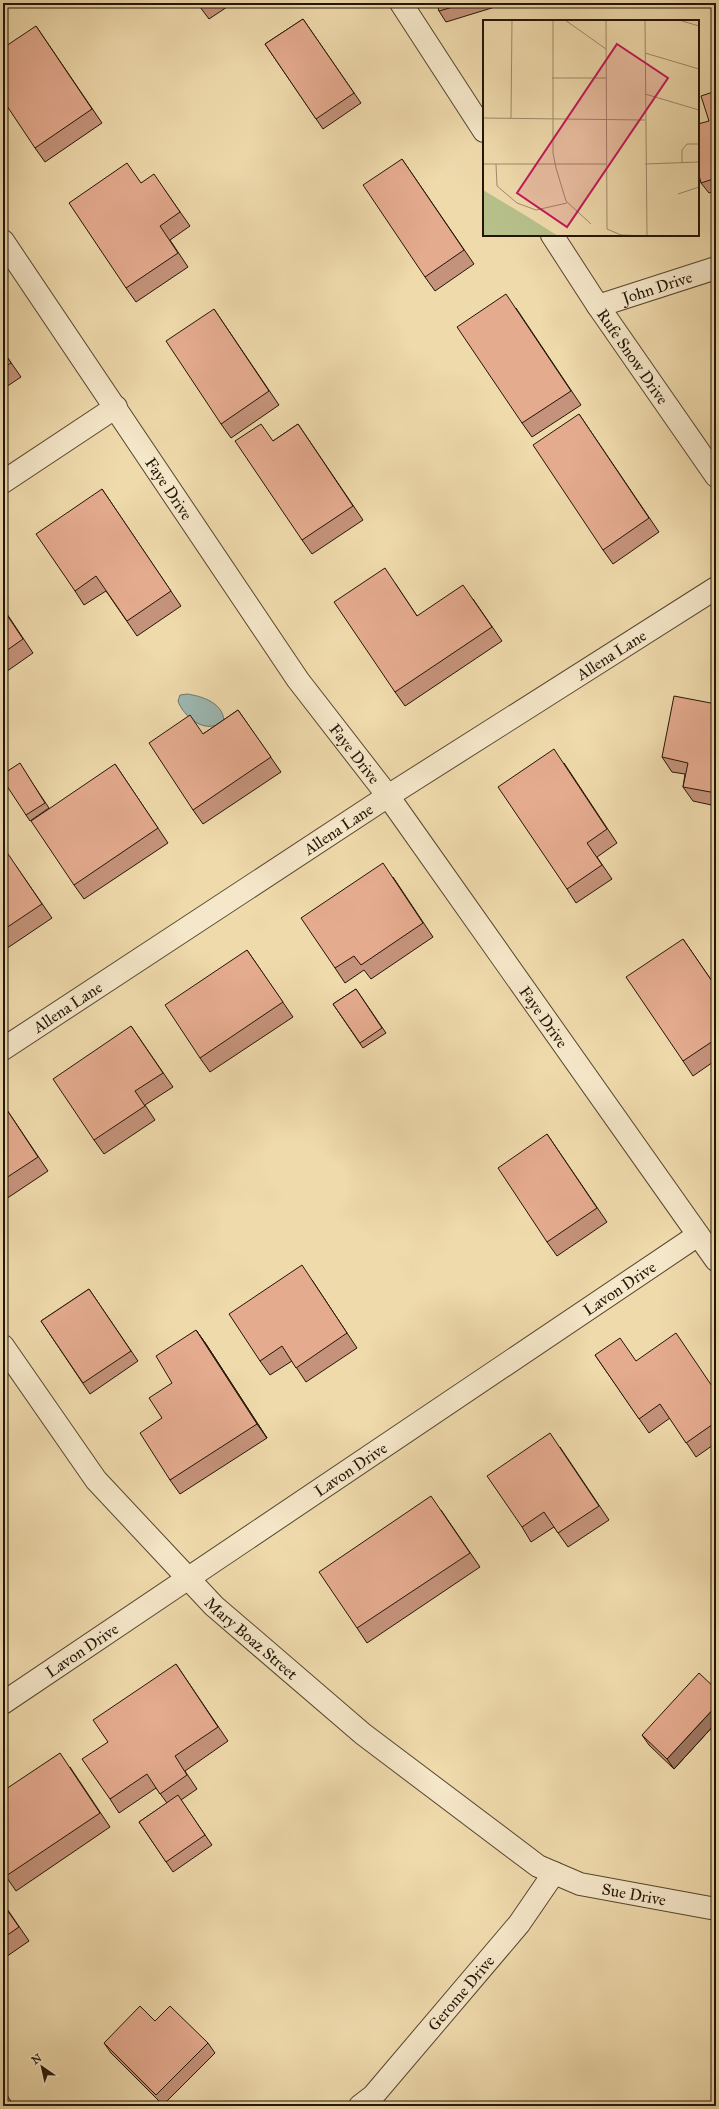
<svg xmlns="http://www.w3.org/2000/svg" width="719" height="2109" font-family="'IM FELL Great Primer',serif">
<style>
.water{fill:#9db8b3;stroke:#6c776d}
.lines{fill:none;stroke-linecap:round;stroke-linejoin:round}
.minor-casing{stroke:#56462f;stroke-width:24}
.minor{stroke:#f5e7c9;stroke-width:22}
.wall{fill:#c5937b;stroke:#231505}
.shaded-wall{fill:#a07864;stroke:#231505}
.building{fill:#e5ab8f;stroke:#231505}
.labels{text-anchor:middle;dominant-baseline:central;stroke-width:3;stroke-linejoin:round;paint-order:stroke}
.street-label{font-size:16px;fill:#231505;stroke:#f5e7c9}
.inset-road{fill:none;stroke:#9d8b69;stroke-width:1}
.view{fill:#c2185b;fill-opacity:0.15;stroke:#c2185b;stroke-width:2}
.inset-edge{fill:none;stroke:#231505;stroke-width:2}
</style>
<rect width="100%" height="100%" fill="#efdaac"/>
<filter id="stains"><feTurbulence type="fractalNoise" baseFrequency=".005" numOctaves="4"/><feColorMatrix values="0 0 0 0 .2 0 0 0 0 .09 0 0 0 0 .02 0 0 0 .5 -.17"/></filter>
<radialGradient id="worn" r=".72"><stop offset=".6" stop-color="#630" stop-opacity="0"/><stop offset="1" stop-color="#630" stop-opacity=".3"/></radialGradient>
<path class="water" d="M187 694C201 696 222 702 224 720 221 722 217 726 213 726 198 729 182 713 178 701L180 695Z"/>
<g class="lines">
<g class="minor-casing">
<g id="minor">
<path d="M401 3 484 131"/>
<path id="s1" d="M552 235 598 306 716 476"/>
<path id="s2" d="M3 241 298 680 388 796 716 1260"/>
<path id="s3" d="M598 306 716 268"/>
<path d="M3 482 116 407"/>
<path id="s4" d="M3 1049 388 796 716 588"/>
<path id="s5" d="M3 1346 96 1480 214 1606 363 1734 538 1866 580 1884 716 1909"/>
<path id="s6" d="M3 1703 698 1235"/>
<path id="s7" d="M360 2106 373 2096 519 1924 554 1873"/>
</g>
</g>
<use href="#minor" class="minor"/>
</g>
<path class="wall" d="M197 3H233L209 19Z
M437 3H508L446 22 439 11Z
M303 19 361 103 323 129 265 44Z
M36 26 102 123 45 162 35 148Z
M716 91V191L709 193 701 183 709 121Z
M402 159 474 264 435 291 425 277Z
M141 183 164 189 190 226 170 240 188 267 136 302 126 288Z
M516 308 581 405 532 437 522 423Z
M214 309 279 405 231 438 221 424Z
M3 351 21 377 3 389Z
M579 414 659 532 613 564 603 550Z
M298 424 363 520 312 554 302 540 273 441Z
M102 489 181 606 137 636 106 591 84 605 75 591Z
M395 583 417 616 473 599 502 641 405 706 395 692Z
M3 608 33 653 3 674Z
M716 704V806L693 801 683 787 685 774 672 772 662 757Z
M238 710 281 772 203 824 193 810 203 734Z
M564 763 617 843 597 857 612 879 576 903 567 889Z
M115 764 168 843 84 899 74 885Z
M23 769 49 808 30 821 26 815Z
M3 854 16 866 52 918 3 951Z
M393 877 433 937 371 979 364 970 345 983 335 968Z
M683 939 716 987V1060L693 1076 683 1061Z
M247 950 293 1017 210 1072 200 1058Z
M356 989 386 1033 363 1048 333 1004Z
M131 1026 173 1087 145 1105 155 1120 104 1154 94 1140Z
M7 1110 48 1171 3 1201V1113Z
M547 1134 607 1222 557 1256 547 1242Z
M312 1280 357 1348 306 1382 292 1361 270 1375 260 1361Z
M89 1289 138 1361 90 1394 41 1321Z
M196 1330 206 1344 267 1438 180 1494 170 1480 162 1418 172 1383Z
M595 1355 636 1361 716 1392V1443L696 1457 670 1418 649 1433Z
M560 1447 609 1520 568 1547 554 1527 531 1542 522 1527Z
M441 1510 480 1567 367 1643 357 1628Z
M176 1664 228 1741 185 1771 197 1789 181 1800 212 1845 173 1872 139 1822 167 1803 156 1788 119 1813 110 1799 108 1742Z
M716 1689V1723L674 1769 649 1745 642 1735Z
M70 1767 110 1827 16 1891 3 1872Z
M3 1903 29 1941 3 1959Z
M155 2021 208 2043 215 2053 163 2105 111 2053 104 2043Z"/>
<path class="shaded-wall" d="M196 1330 206 1344 267 1438 257 1424Z
M716 1706V1723L674 1769 667 1759Z"/>
<path class="building" d="M197 3H202L199 5Z
M437 3H467L439 11Z
M303 19 354 93 316 119 265 44Z
M36 26 92 109 35 148 3 100V48Z
M716 91V178L701 183 698 171V124L709 121 701 96Z
M402 159 464 250 425 277 363 185Z
M127 163 141 183 154 174 180 212 160 226 178 253 126 288 69 203Z
M506 294 571 391 522 423 457 327Z
M214 309 269 391 221 424 166 341Z
M3 351 11 363 3 368Z
M579 414 649 518 603 550 533 445Z
M261 424 273 441 298 424 353 506 302 540 235 441Z
M102 489 171 591 127 621 96 576 75 591 36 534Z
M385 568 417 616 463 585 492 627 395 692 334 602Z
M3 609 23 639 3 653Z
M674 696 716 704V793L683 787 688 763 662 757Z
M238 710 271 757 193 810 149 743 190 715 203 734Z
M554 749 607 829 587 843 602 865 567 889 498 787Z
M20 763 45 803 26 815 3 780V774Z
M115 764 158 828 74 885 31 821Z
M6 851 42 904 3 930V854Z
M383 863 423 923 361 965 354 956 335 968 301 918Z
M683 939 716 987V1039L683 1061 626 977Z
M247 950 283 1002 200 1058 165 1005Z
M356 989 382 1028 360 1043 333 1004Z
M131 1026 163 1073 135 1091 145 1106 94 1140 53 1079Z
M7 1110 38 1157 3 1180V1113Z
M547 1134 597 1208 547 1242 498 1168Z
M302 1265 347 1333 296 1368 282 1346 260 1361 229 1314Z
M89 1289 131 1351 83 1383 41 1321Z
M196 1330 257 1424 170 1480 140 1433 162 1418 149 1398 172 1383 156 1356Z
M676 1333 716 1392V1422L686 1443 660 1404 639 1419 595 1355 620 1338 636 1361Z
M550 1433 599 1506 558 1533 544 1512 522 1527 487 1476Z
M431 1496 470 1553 357 1628 319 1572Z
M176 1664 218 1727 175 1756 187 1775 160 1794 147 1774 110 1799 82 1759 108 1742 93 1720Z
M699 1673 716 1689V1706L667 1759 642 1735Z
M60 1753 100 1813 6 1876 3 1872V1791Z
M178 1795 205 1835 166 1862 139 1822Z
M3 1904 19 1927 3 1938Z
M140 2006 155 2021 170 2006 208 2043 156 2095 104 2043Z
M3 2089 14 2106H3Z"/>
<g class="labels">
<g class="street-label">
<text stroke="none"><textPath href="#s3" startOffset="62">John Drive</textPath></text>
<text stroke="none"><textPath href="#s1" startOffset="146">Rufe Snow Drive</textPath></text>
<text stroke="none"><textPath href="#s2" startOffset="298">Faye Drive</textPath></text>
<text stroke="none"><textPath href="#s4" startOffset="725">Allena Lane</textPath></text>
<text stroke="none"><textPath href="#s2" startOffset="622">Faye Drive</textPath></text>
<text stroke="none"><textPath href="#s4" startOffset="401">Allena Lane</textPath></text>
<text stroke="none"><textPath href="#s4" startOffset="77">Allena Lane</textPath></text>
<text stroke="none"><textPath href="#s2" startOffset="946">Faye Drive</textPath></text>
<text stroke="none"><textPath href="#s6" startOffset="743">Lavon Drive</textPath></text>
<text stroke="none"><textPath href="#s6" startOffset="419">Lavon Drive</textPath></text>
<text stroke="none"><textPath href="#s5" startOffset="385">Mary Boaz Street</textPath></text>
<text stroke="none"><textPath href="#s6" startOffset="95">Lavon Drive</textPath></text>
<text stroke="none"><textPath href="#s5" startOffset="852">Sue Drive</textPath></text>
<text stroke="none"><textPath href="#s7" startOffset="152">Gerome Drive</textPath></text>
</g>
</g>
<g transform="translate(483 20)">
<rect width="216" height="216" fill="#efdaac"/>
<path d="M0 170 45 197 75 216H0Z" fill="#b7c08b"/>
<path class="inset-road" d="M70 0V133L73 148 83 181 108 204M82 0 123 29M123 0 124 209 138 215 164 216M162 0 164 216M196 0 216 6M162 33 216 49M69 58H123M162 74 216 90M0 98 162 100M28 98 29 0M199 143V130L204 124H216M0 144H124M13 144 14 166 34 183 53 190 84 183M162 144 216 142M195 174 216 167"/>
<path class="view" d="M134 24 185 58 84 207 34 173Z"/>
<rect width="216" height="216" class="inset-edge"/>
</g>
<rect width="719" height="2109" fill="none" stroke="#efdaac" stroke-width="16"/>
<rect x="4" y="4" width="711" height="2101" fill="none" stroke="#231505" stroke-width="2"/>
<rect x="8" y="8" width="703" height="2093" fill="none" stroke="#231505"/>
<g transform="translate(42 2067) rotate(326)" stroke="#f5e7c9" stroke-width="3" paint-order="stroke">
<path d="M0-3L7 15L0 10L-7 15Z" fill="#231505"/>
<text y="-6" font-size="11" font-weight="bold" text-anchor="middle" fill="#231505">N</text>
</g>
<rect width="100%" height="100%" filter="url(#stains)"/>
<rect width="100%" height="100%" fill="url(#worn)"/>
</svg>
